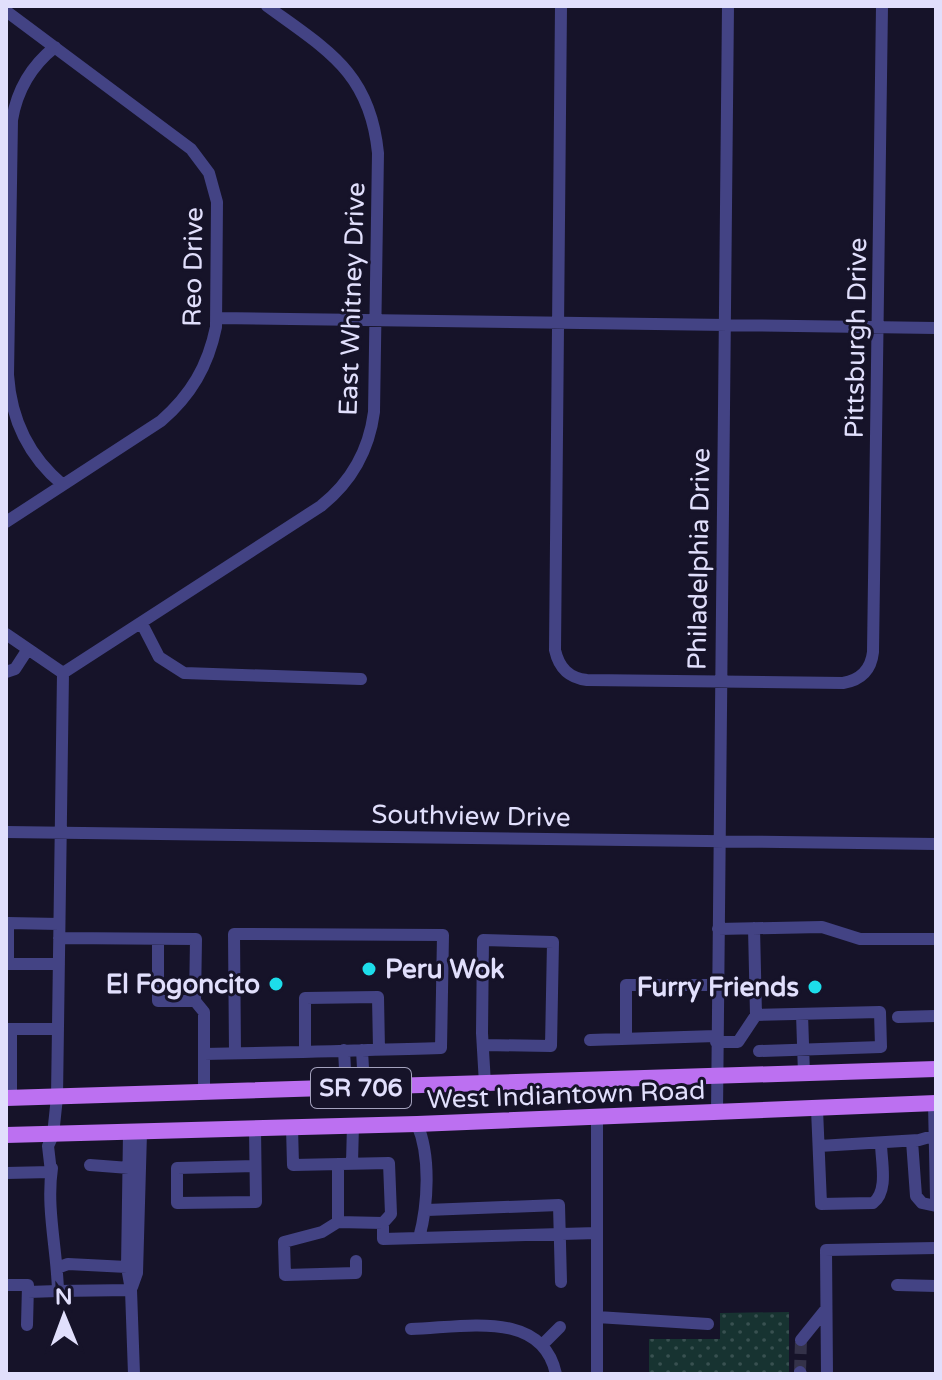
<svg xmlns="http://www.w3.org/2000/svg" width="942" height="1380" font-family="'Varela Round',sans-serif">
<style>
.green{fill:url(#green-dots)}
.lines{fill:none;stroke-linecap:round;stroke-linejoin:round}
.minor-tunnel{stroke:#343249;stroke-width:12;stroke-dasharray:12 6;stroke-linecap:butt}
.minor{stroke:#434384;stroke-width:12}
.major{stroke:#bc70f1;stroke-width:16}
.poi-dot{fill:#1dddea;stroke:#161329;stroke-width:3}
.labels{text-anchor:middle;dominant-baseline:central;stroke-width:6;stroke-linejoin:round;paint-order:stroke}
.shield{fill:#161329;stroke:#a4a2bd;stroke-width:2}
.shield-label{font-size:24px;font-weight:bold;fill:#e1dffc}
.street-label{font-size:26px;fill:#e1dffc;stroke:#161329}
.poi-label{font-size:26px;font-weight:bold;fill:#e1dffc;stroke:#161329;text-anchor:end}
</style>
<defs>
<pattern id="green-dots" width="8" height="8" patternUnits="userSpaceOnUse" patternTransform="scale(2)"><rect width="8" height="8" fill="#173331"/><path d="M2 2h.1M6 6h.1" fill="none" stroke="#385050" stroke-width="1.8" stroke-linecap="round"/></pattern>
</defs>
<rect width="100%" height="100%" fill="#161329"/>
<path class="green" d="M789 1312V1374H649V1339H720V1313Z"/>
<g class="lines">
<path class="minor-tunnel" d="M800 1372 801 1340"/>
<path class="minor" d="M561 6 555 650C559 668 569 678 587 680L843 683C861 680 871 670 873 652L882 6
M6 11 191 149 209 173 217 202 216 327C208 366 191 395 161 421L6 522
M55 47C31 66 17 90 12 120L8 375C11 420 28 456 63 485
M216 318 936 328
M142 624 159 657 184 673 361 679
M6 634 63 673
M6 672 15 669 28 649
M63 673 321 506C351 482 369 450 374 412L378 153C370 72 327 50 267 6
M6 832 936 844
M754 928 756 1015
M718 929 822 927 860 939H936
M59 938 196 939 195 1001 204 1012V1092
M158 939V1001H195
M59 964H8V923L59 924
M802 1014 804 1074
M898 1017 936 1016
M6 1029H58
M626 1039V985H717
M590 1040 716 1036
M716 1042H738L756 1015 880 1012 881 1047 759 1051
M484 1045 551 1046 553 942 483 940 482 1033 485 1084
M344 1050 346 1088
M362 1050 364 1087
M305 1051V998L378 997 379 1049
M204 1054C283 1053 362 1050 441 1048L443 935 234 934 235 1053
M11 1098V1029
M934 1104 936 1198
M817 1109 821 1204 873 1203C889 1191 881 1161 881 1143
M717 1113 728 6
M292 1127 293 1165 389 1163 391 1214 383 1223V1239L419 1238C428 1205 431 1156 417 1124
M255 1129 256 1202 177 1203V1168L255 1166
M129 1133 127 1267 131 1290 134 1374
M912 1141 916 1196 922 1203 936 1206
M819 1146 919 1140 933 1136
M352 1163 353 1125
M338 1164V1222L322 1232 284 1242 285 1275 356 1273V1261
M90 1165 129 1168
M52 1168C46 1208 57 1250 58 1291L131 1290
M51 1172 48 1146 53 1135 57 1097 63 673
M6 1173 51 1172
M427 1210 559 1205 561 1282
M338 1222 383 1223
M419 1238 597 1233
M57 1268 68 1264 127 1267
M6 1285H28L27 1325
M897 1285 936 1286
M132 1287 137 1273 141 1133
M28 1292 58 1291
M597 1317 708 1324
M411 1329C461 1328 542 1308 556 1374
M801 1340 826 1309
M542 1345 560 1327
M800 1372 801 1374
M597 1374V1116
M827 1374 826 1250 936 1248"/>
<path class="major" d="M6 1098 936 1069
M6 1135 417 1124 936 1103"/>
</g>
<g class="poi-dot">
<circle cx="369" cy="969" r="8"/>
<circle cx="276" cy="984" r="8"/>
<circle cx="815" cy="987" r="8"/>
</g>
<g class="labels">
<rect class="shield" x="311" y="1068" width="100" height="40" rx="6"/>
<g class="shield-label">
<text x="361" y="1088">SR 706</text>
</g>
<g class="street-label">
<text transform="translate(193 267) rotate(-89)">Reo Drive</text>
<text transform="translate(352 299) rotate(-88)">East Whitney Drive</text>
<text transform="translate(856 338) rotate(-89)">Pittsburgh Drive</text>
<text transform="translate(699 559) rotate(-89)">Philadelphia Drive</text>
<text transform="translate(471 816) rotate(1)">Southview Drive</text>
<text transform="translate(566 1095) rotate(-2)">West Indiantown Road</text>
</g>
<g class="poi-label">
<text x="385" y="969" text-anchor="start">Peru Wok</text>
<text x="260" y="984">El Fogoncito</text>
<text x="799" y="987">Furry Friends</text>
</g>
</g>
<rect width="942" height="1380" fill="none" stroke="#e1dffc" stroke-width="16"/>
<g transform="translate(64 1316) rotate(359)" stroke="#161329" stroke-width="6" paint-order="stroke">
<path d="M0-6L14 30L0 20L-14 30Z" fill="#e1dffc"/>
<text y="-12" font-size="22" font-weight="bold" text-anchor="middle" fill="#e1dffc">N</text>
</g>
</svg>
